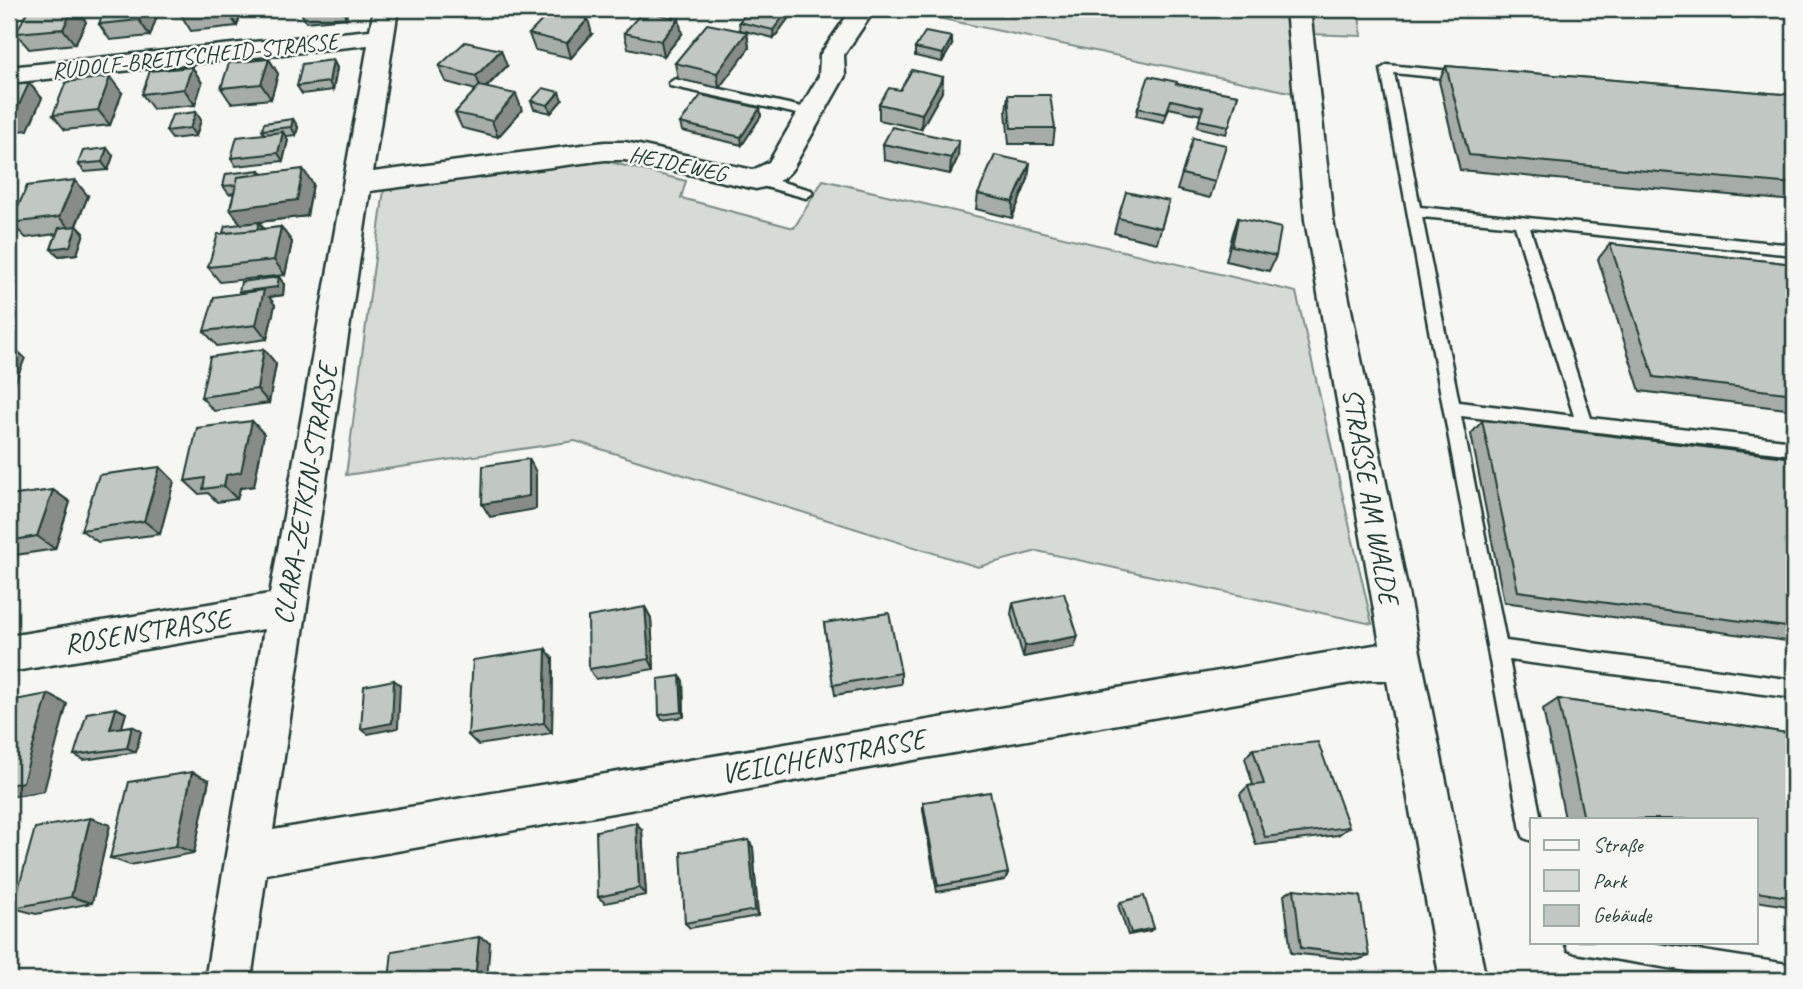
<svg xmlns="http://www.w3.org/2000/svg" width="1803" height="989" font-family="Caveat,sans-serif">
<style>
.green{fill:#d6dbd6;stroke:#7a8c85;stroke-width:2}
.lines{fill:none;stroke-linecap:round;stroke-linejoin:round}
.lane-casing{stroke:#1f3d34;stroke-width:5}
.street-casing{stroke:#1f3d34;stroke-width:5}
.lane{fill:#f6f6f2;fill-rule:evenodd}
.street{fill:#f6f6f2;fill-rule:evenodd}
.wall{fill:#a6aca8;stroke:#1f3d34;stroke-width:2}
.shaded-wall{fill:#878c88;stroke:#1f3d34;stroke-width:2}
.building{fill:#c1c8c3;stroke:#1f3d34;stroke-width:2}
.labels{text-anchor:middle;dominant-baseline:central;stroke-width:5;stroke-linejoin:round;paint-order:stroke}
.far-street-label{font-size:23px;fill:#1f3d34;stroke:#f6f6f2}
.street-label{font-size:28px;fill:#1f3d34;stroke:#f6f6f2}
</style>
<rect width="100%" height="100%" fill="#f6f6f2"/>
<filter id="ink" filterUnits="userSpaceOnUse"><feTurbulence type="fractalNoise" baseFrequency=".0143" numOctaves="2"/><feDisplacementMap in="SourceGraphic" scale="14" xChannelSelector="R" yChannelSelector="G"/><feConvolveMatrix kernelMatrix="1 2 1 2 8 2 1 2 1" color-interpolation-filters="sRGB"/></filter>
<g filter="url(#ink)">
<path class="green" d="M895 9H1287L1294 93Z
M1306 9H1358L1362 36 1309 34Z
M606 161 686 181 681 198 794 228 823 180 1296 292 1372 624 1037 551 978 567 575 441 346 475 384 190Z"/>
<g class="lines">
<g class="lane-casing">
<path id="lane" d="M1387 65 1463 72 1469 76 1463 80 1394 73 1420 207 1794 245V255L1530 228 1591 418 1794 441V455L1461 416 1506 641 1794 680V698L1509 660 1541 819H1532V841L1524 838 1521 830 1381 69ZM1422 217 1515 226 1574 416 1459 402Z
M675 79 811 109 818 113 811 117 670 86 669 83Z
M756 175 811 190 813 193 806 198 751 183 749 180Z
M1565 942H1645L1794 965V980H1743L1576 953 1568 950Z"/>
</g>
<g class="street-casing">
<path id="street" d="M374 9H398L373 172 605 142H625L753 170 769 162 819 76 820 55 851 10H867L871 15 844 55 845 76 793 168C785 180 769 186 756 189L625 160H605L370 191 273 830 1380 644 1305 220 1286 9H1310L1333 220 1486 980H1440L1387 680H1368L266 874 251 980H205L264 629 9 672V636L270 594 368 45 9 83V67L370 30Z"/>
</g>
<use href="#lane" class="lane"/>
<use href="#street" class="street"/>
</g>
<path class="wall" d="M45 9H76L86 22 75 44 29 49 16 33Z
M77 9H97L95 12 81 14Z
M105 9H152L157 16 150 36 110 40 99 24Z
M184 9H242L237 26 191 31 181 15Z
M299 9H348L346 18 306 22Z
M448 9H478L473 14Z
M750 9H793V12L774 38 740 30 739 22Z
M747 32 749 48 719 88 678 79 675 63Z
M624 33 682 34 664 56 628 48Z
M529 34H592L571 58 535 50Z
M952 45 942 62 915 56V48Z
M269 59 278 74 271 99 231 103 221 88Z
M333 60 337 68 333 90 302 94 297 86Z
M439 66H507L486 88 522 110 498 137 462 128 455 113 476 90 446 82Z
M1446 66 1794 95V201L1460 170 1439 81Z
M192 67 202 83 195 105 153 109 142 94Z
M943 77 942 92 921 129 879 120V104L900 90Z
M1177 84 1238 95 1226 134 1197 127 1201 115 1169 108 1164 122 1136 116 1138 108Z
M122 93 110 125 65 130 53 115Z
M1008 95 1055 128 1053 144H1009L1006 111Z
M562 100 551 113 534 109 531 101Z
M760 108 761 116 742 145 682 131 680 123Z
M196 112 201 120 196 136 172 139 166 131Z
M293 119 298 127 296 135 286 136 288 140 283 161 236 166 231 158 264 134 262 130Z
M1193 138 1215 182 1210 198 1177 190Z
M883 144 958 157 950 174 884 160Z
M113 156 108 170 85 172 78 164Z
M260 170 263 174 313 184 307 216 259 222 264 229 281 227 292 242 285 275 220 282 208 267 241 224 230 209 234 193 229 194 223 186Z
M1028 179 1012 218 976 209 978 194Z
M88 196 76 226H77L84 233 77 254 59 256 51 249 56 234 26 238 11 223Z
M1169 201 1157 243 1114 233 1118 218Z
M1238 218 1276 256 1269 271 1226 261 1233 233Z
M1610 244 1794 264V410L1640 391 1598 259Z
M279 277 284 284 283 295 269 297 275 305 267 339 217 346 204 331Z
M264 349 276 364 269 403 214 411 201 397Z
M1483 420 1794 458V642L1504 602 1471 434Z
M252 421 264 434 254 486 240 488 237 499 217 502 208 493 199 494 185 481Z
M160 467 174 481 160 534 98 542 81 530Z
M53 490 70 502 55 549 9 556V496Z
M1013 603 1078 636 1074 647 1023 657 1011 614Z
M645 607 651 618 654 669 596 679 589 669Z
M824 623 901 673V684L835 695Z
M553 659 552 733 478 745 468 735Z
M680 676 683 681 684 717 662 720 659 715Z
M1558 699 1794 734V907L1756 901V819H1565L1543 709Z
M116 708 126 713 121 728 132 726 141 731 136 752 84 760 74 755Z
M1253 749 1349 827 1338 835 1256 845 1240 794 1248 786 1253 785 1245 758Z
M209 780 194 853 130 865 110 858Z
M923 802 1008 873 1005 880 937 892 923 810Z
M90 818 110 825 92 903 36 914 13 908Z
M636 823 642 830 646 895 605 903 598 897Z
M753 848 758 916 690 928 685 923Z
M1294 889 1369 956 1357 960 1291 953 1284 895Z
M1121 902 1154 928 1150 931 1128 935 1118 905Z"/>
<path class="shaded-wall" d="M73 9H76L86 22 75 44 63 29Z
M144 9H152L157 16 150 36 139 20Z
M228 9H242L237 26 227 11Z
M342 9H348L346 18Z
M471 9H478L473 14Z
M789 9H793V12L774 38 773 30Z
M588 19 592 34 571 58 567 43Z
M679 19 682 34 664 56 661 41Z
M747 32 749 48 719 88 717 73Z
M952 37V45L942 62 943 54Z
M501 50 507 66 482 91 476 76Z
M269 59 278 74 271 99 261 84Z
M333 60 337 68 333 90 329 82Z
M192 67 202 83 195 105 184 89Z
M110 77 122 93 110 125 98 110Z
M943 77 942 92 921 129 922 114Z
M29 83 42 98 28 130 9 132V115Z
M559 92 562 100 551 113 548 105Z
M516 94 522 110 498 137 492 121Z
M760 108 761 116 742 145 741 137Z
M196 112 201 120 196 136 190 128Z
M293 119 298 127 296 135 291 127Z
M283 132 288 140 283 161 278 153Z
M959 141 958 157 950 174 951 158Z
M107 148 113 156 108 170 102 162Z
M1030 163 1028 179 1012 218 1013 202Z
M303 169 313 184 307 216 259 222 264 230 261 245 241 224 230 209Z
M75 180 88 196 73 232 59 217Z
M77 226 84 233 77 254 59 256 51 249Z
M281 227 292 242 285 275 274 260Z
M279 277 284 284 283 295 269 297 275 305 267 339 256 325 245 300 239 292Z
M9 343 25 358 10 395H9Z
M264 349 276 364 269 403 257 389Z
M252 421 264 434 254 486 240 488 237 499 224 486 226 475Z
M529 459 536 472V509L490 517 482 504Z
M160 467 174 481 160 534 144 521Z
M53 490 70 502 55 549 37 536Z
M645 607 651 618 654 669 649 659Z
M1078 636 1074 647 1023 657 1025 646Z
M546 649 553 659 552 733 544 723Z
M680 676 683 681 684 717 682 712Z
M394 680 400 685 398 728 368 734 361 729Z
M48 694 67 704 44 791 9 797V785Z
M116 708 126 713 120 734 110 729Z
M132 726 141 731 136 752 127 748Z
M192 772 209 780 194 853 176 846Z
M90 818 110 825 92 903 71 897Z
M636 823 642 830 646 895 639 888Z
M749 840 753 848 758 916 755 910Z
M9 850 17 853 9 878Z
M479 937 490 942 487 980H475Z"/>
<path class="building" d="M45 9H73L63 29 16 33 28 10Z
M105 9H144L139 20 99 24Z
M184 9H228L227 11 181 15Z
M750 9H789L773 30 739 22Z
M551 11 588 19 567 43 529 34Z
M643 11 679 19 661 41 624 33Z
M707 24 747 32 717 73 675 63Z
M925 32 952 37 943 54 915 48Z
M465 42 501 50 476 76 439 66Z
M269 59 261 84 221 88 229 63Z
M333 60 329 82 297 86 302 64Z
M1446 66 1794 95V184L1469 155Z
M192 67 184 89 142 94 150 71Z
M912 70 943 77 922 114 879 104 889 88 900 90Z
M1149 76 1177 82 1176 84 1238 95 1229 126 1199 120 1203 107 1171 100 1166 114 1138 108Z
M110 77 98 110 53 115 66 82Z
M29 83 15 114 9 115V85Z
M479 86 516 94 492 121 455 113Z
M543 88 559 92 548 105 531 101Z
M701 95 760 108 741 137 680 123Z
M1008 95H1050L1055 128H1011Z
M196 112 190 128 166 131 172 115Z
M293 119 291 127 262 130 264 123Z
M892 127 959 141 951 158 883 144Z
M283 132 278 153 231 158 237 137Z
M1193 138 1226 145 1215 182 1182 174Z
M107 148 102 162 78 164 83 151Z
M995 155 1030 163 1013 202 978 194Z
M303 169 297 200 230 209 238 177Z
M260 170 259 174 238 177 236 185 223 186 226 174Z
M75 180 59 217 11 223 27 186Z
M1126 192 1169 201 1161 228 1118 218Z
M1238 218 1281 228 1276 256 1232 246Z
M259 222 257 230 223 233 225 226Z
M77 226 70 246 51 249 59 228Z
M281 227 274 260 208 267 218 234Z
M1610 244 1794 264V394L1654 377Z
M279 277 277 287 239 292 241 282Z
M264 290 256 325 204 331 214 297Z
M264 349 257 389 201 397 210 357Z
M1482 420 1794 458V628L1518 591Z
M252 421 241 472 226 475 224 486 203 489 205 478 185 481 197 428Z
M529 459V496L482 504 483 466Z
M160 467 144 521 81 530 99 475Z
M53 490 37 536 9 541V496Z
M1064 593 1078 636 1025 646 1013 603Z
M645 607 649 659 589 669 588 617Z
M889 613 901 673 833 685 824 623Z
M546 649 544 723 468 735 473 660Z
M680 676 682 712 659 715 658 679Z
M394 680 392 723 361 729 364 686Z
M48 694 23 782 9 785V701Z
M1558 699 1794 734V898L1756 892V819H1584Z
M116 708 110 729 132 726 127 748 74 755 87 713Z
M1318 742 1349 827 1265 837 1248 786 1264 784 1253 749Z
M192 772 176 846 110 858 129 782Z
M990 792 1008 873 938 886 923 802Z
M90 818 71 897 13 908 35 828Z
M636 823 639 888 598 897 596 831Z
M749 840 755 910 685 923 681 852Z
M1294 889 1360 896 1369 956 1301 948Z
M1144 896 1154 928 1131 933 1121 902Z
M479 937 475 980H389L392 951Z"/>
</g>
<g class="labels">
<g class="far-street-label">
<text transform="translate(195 56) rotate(-6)">RUDOLF-BREITSCHEID-STRASSE</text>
<text transform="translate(678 164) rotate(12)">HEIDEWEG</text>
</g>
<g class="street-label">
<text transform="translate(305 494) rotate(-80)">CLARA-ZETKIN-STRASSE</text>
<text transform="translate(1371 496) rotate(80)">STRASSE AM WALDE</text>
<text transform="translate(147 631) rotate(-9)">ROSENSTRASSE</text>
<text transform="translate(823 756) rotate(-10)">VEILCHENSTRASSE</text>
</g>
</g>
<rect width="1803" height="989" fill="none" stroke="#f6f6f2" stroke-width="35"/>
<rect x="18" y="18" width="1768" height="954" fill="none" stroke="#1f3d34" stroke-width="2.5" filter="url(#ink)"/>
<rect x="1530" y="818" width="228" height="126" fill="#f6f6f2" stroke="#a0aca6" stroke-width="2"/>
<rect x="1544" y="840" width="35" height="10" fill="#f6f6f2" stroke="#a0aca6" stroke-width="2"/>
<text x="1593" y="852" font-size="21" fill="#1f3d34">Straße</text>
<rect x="1544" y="870" width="35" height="21" fill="#d6dbd6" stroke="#a0aca6" stroke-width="2"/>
<text x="1593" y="888" font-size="21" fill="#1f3d34">Park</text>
<rect x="1544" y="905" width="35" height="21" fill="#c1c8c3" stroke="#a0aca6" stroke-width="2"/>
<text x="1593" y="922" font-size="21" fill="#1f3d34">Gebäude</text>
</svg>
